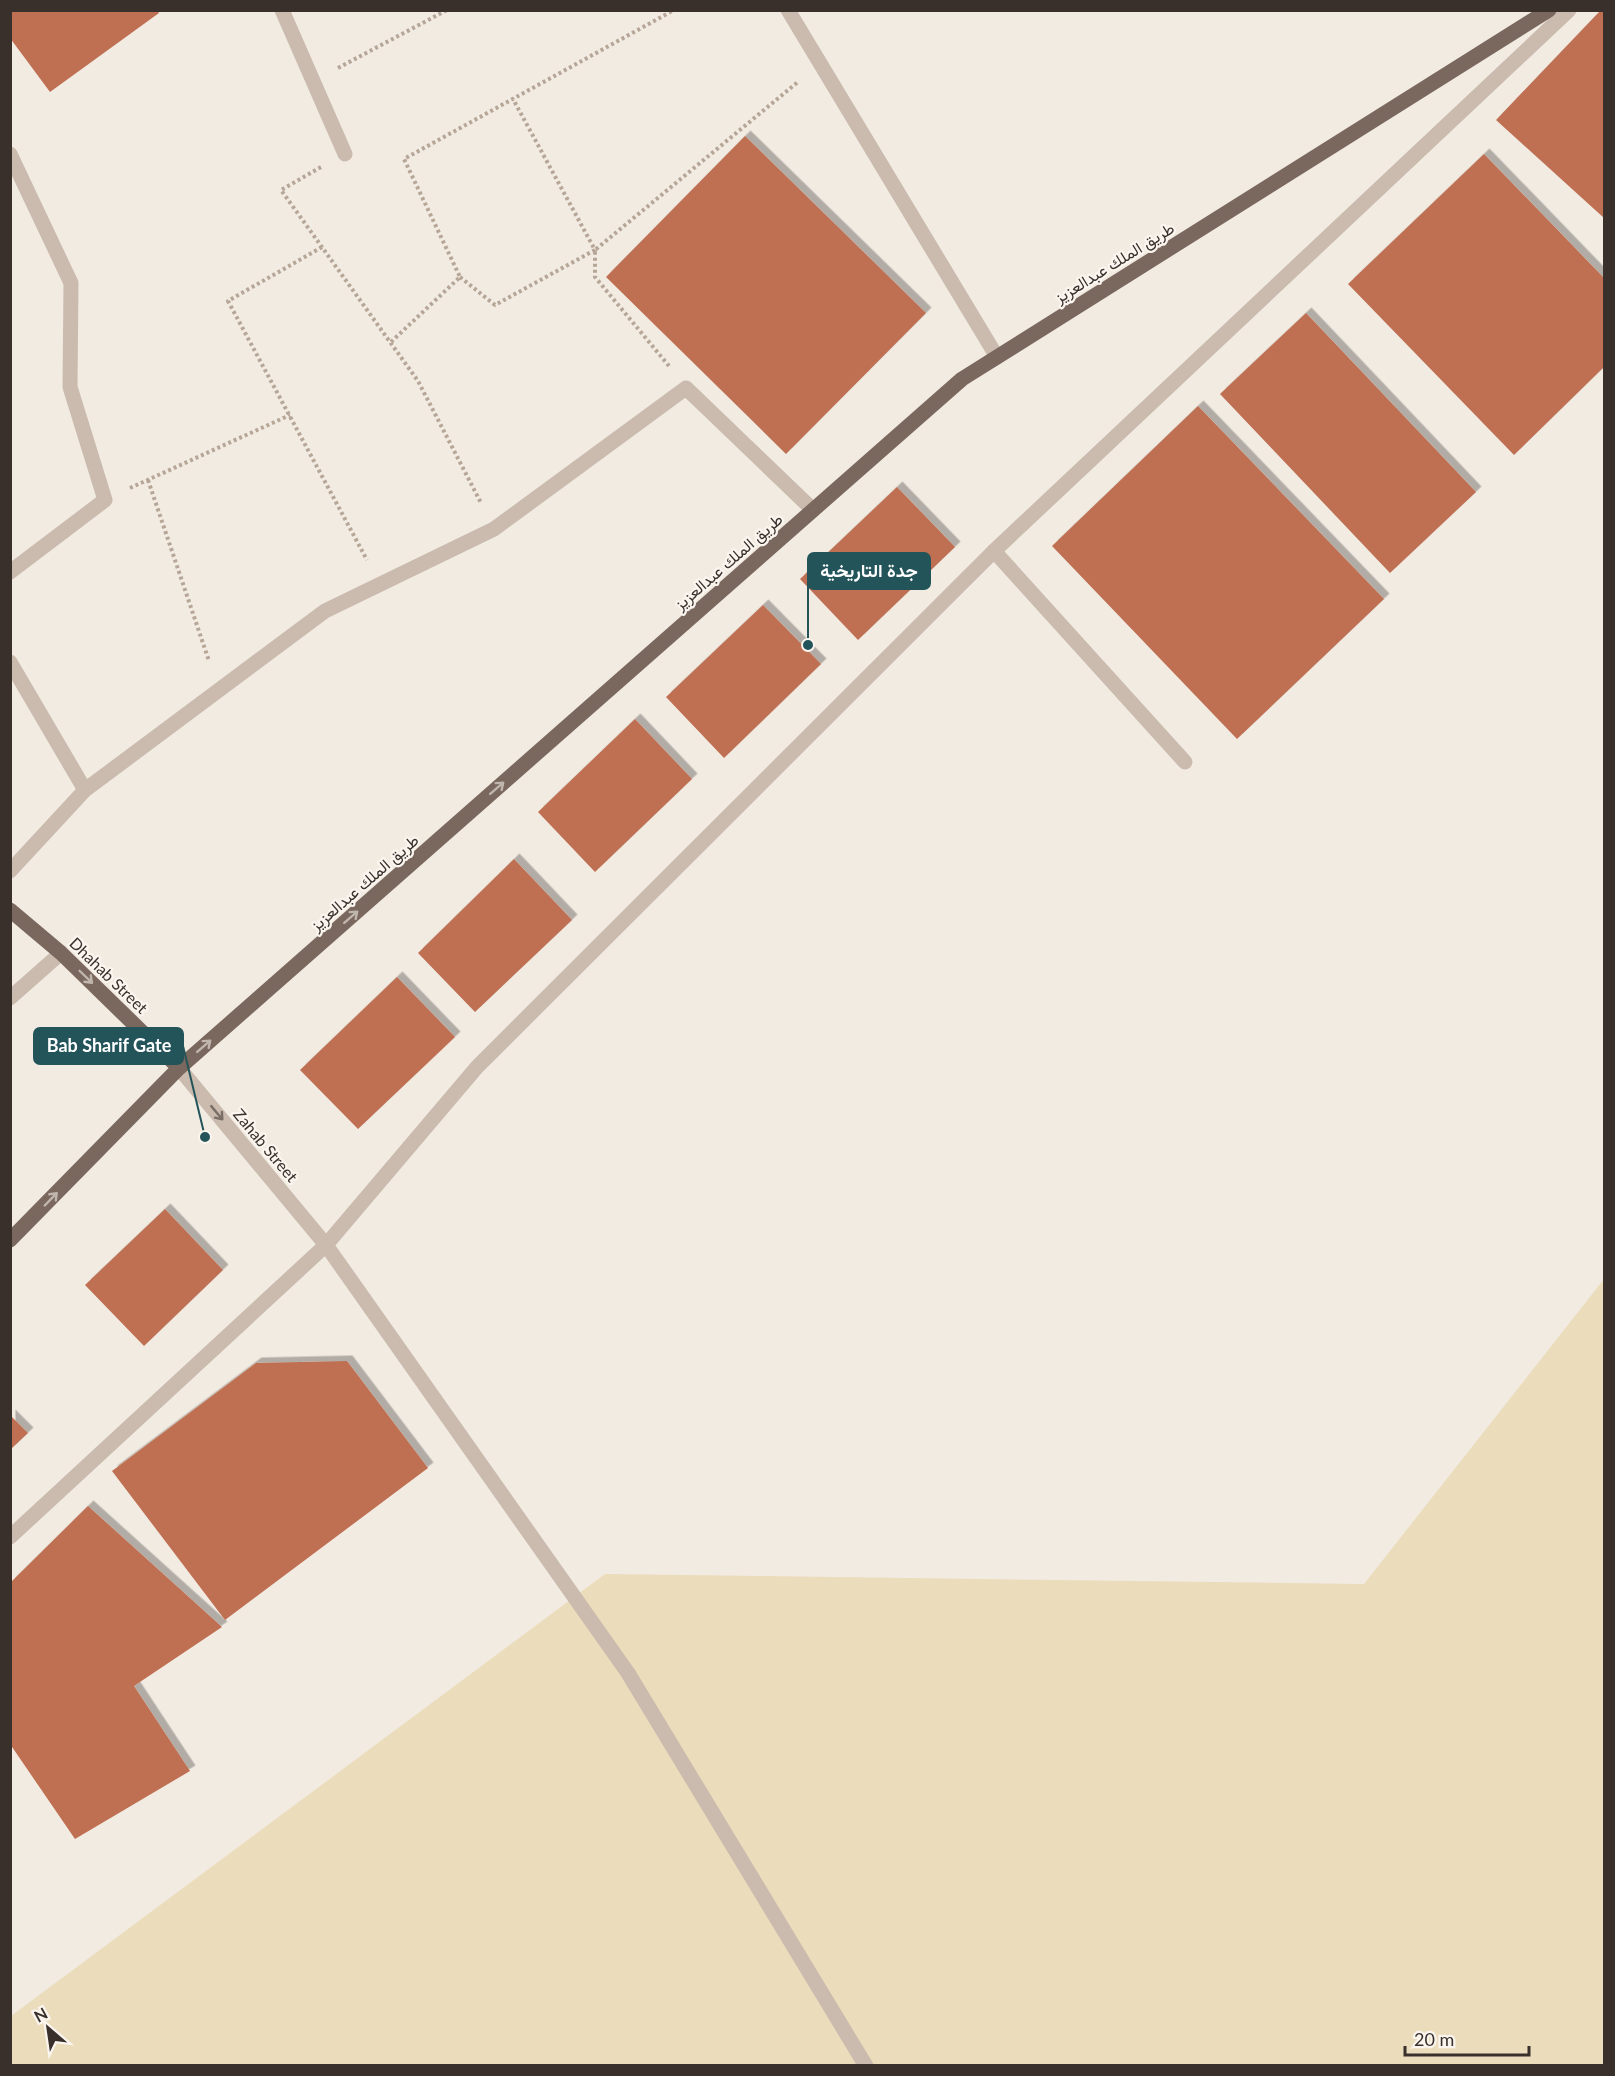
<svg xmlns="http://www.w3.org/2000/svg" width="1615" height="2076" font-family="Lato,Vazirmatn,sans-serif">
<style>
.sand{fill:#ebdcbb}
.building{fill:#bf7053;filter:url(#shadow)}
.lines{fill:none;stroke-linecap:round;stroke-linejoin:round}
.path{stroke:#b6a698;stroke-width:4;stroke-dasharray:3 3;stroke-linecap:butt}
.service{stroke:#cabbae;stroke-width:15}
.minor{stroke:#cabbae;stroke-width:15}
.tertiary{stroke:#cabbae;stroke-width:15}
.primary{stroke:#7a685e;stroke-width:15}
.oneway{stroke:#c0b6ad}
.oneway2{stroke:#7a6f66}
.labels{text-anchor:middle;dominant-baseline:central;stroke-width:4.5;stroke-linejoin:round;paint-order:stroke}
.street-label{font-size:16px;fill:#39302c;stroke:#faf5ee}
.leader{fill:none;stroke:#235459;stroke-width:2}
.callout-dot{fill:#235459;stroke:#faf5ee;stroke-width:2}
.callout{fill:#235459;stroke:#235459;stroke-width:2}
.callout-label{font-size:18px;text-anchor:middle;font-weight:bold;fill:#fff}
</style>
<defs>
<filter id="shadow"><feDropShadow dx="5.5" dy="-5.5" stdDeviation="0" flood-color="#0004"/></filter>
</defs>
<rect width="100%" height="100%" fill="#f2ebe2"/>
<path class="sand" d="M1604 1279V2065L11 2066V2016L605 1574 1364 1584Z"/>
<path class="building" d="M10 10H157L159 13 50 92 10 38Z
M1601 10H1604V218L1496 120Z
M745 136 926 313 786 454 606 277Z
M1484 154 1604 278V367L1514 455 1348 284Z
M1306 313 1476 492 1390 573 1220 394Z
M1198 406 1384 599 1237 739 1052 546Z
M897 487 955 547 858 640 800 579Z
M763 605 821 664 724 758 666 697Z
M635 719 692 779 595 872 538 812Z
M514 859 572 920 475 1012 418 953Z
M397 977 455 1037 358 1129 300 1070Z
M165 1209 223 1270 144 1346 85 1285Z
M347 1361 428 1468 225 1620 112 1471 256 1363Z
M10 1415 28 1433 10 1450Z
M88 1506 222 1627 134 1686 190 1771 75 1839 10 1744V1583Z"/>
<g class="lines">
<path class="path" d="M338 68 447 10
M321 167 281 190 418 381 481 503
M322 247 228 301 367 560
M460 277 495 305 595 250 513 99
M391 342 460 277 404 159 674 10
M669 366 595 277V250L799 81
M148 480 209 661
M130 488 290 415"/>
<path class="service" d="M282 10 345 154
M10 154 71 283 70 387 105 500 10 572
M10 662 85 790
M10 871 85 790 325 611 494 529 686 388 813 510
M10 998 61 953"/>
<path class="minor" d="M788 10 997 357
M994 551 1185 762
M10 1537 326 1245 628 1673 866 2066"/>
<path class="tertiary" d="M179 1068 326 1245 477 1067 994 551 1569 10"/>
<path class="primary" d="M10 910 61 953 179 1068
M10 1240 179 1068 962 379 1549 10"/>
</g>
<defs><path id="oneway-shaft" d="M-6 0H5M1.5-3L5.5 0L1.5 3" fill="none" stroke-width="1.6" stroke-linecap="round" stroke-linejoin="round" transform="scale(1.5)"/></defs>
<g class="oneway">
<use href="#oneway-shaft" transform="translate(497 788) rotate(-41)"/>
<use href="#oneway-shaft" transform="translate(351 917) rotate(-41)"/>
<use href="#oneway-shaft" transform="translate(86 977) rotate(44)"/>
<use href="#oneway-shaft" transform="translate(204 1046) rotate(-41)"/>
<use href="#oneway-shaft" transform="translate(51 1199) rotate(-46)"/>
</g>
<use class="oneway2" href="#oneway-shaft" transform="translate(217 1113) rotate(50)"/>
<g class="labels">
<g class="street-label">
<text transform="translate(1114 262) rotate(-32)">طريق الملك عبدالعزيز</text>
<text transform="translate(728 561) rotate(-41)">طريق الملك عبدالعزيز</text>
<text transform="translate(364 882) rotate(-41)">طريق الملك عبدالعزيز</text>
<text transform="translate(109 975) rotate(44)">Dhahab Street</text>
<text transform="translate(266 1145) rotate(50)">Zahab Street</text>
</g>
</g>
<path class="leader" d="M808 645L808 571M205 1137L183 1046"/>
<g class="callout-dot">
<circle cx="808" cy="645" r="6"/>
<circle cx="205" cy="1137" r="6"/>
</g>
<g class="callout">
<rect x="808" y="553" width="122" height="36" rx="6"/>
<rect x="34" y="1028" width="149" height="36" rx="6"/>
</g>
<g class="callout-label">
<text x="869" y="577">جدة التاريخية</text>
<text x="109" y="1052">Bab Sharif Gate</text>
</g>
<rect width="1615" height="2076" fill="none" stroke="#39302c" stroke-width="24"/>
<g transform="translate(48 2028) rotate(331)" stroke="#faf5ee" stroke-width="4.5" paint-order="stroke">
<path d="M0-4.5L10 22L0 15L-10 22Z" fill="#39302c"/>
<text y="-9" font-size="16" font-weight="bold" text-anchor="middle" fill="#39302c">N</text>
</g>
<path d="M1405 2046v9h124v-9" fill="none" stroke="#39302c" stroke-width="3"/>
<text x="1414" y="2046" font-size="18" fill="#39302c" stroke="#faf5ee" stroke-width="4.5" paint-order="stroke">20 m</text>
</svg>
